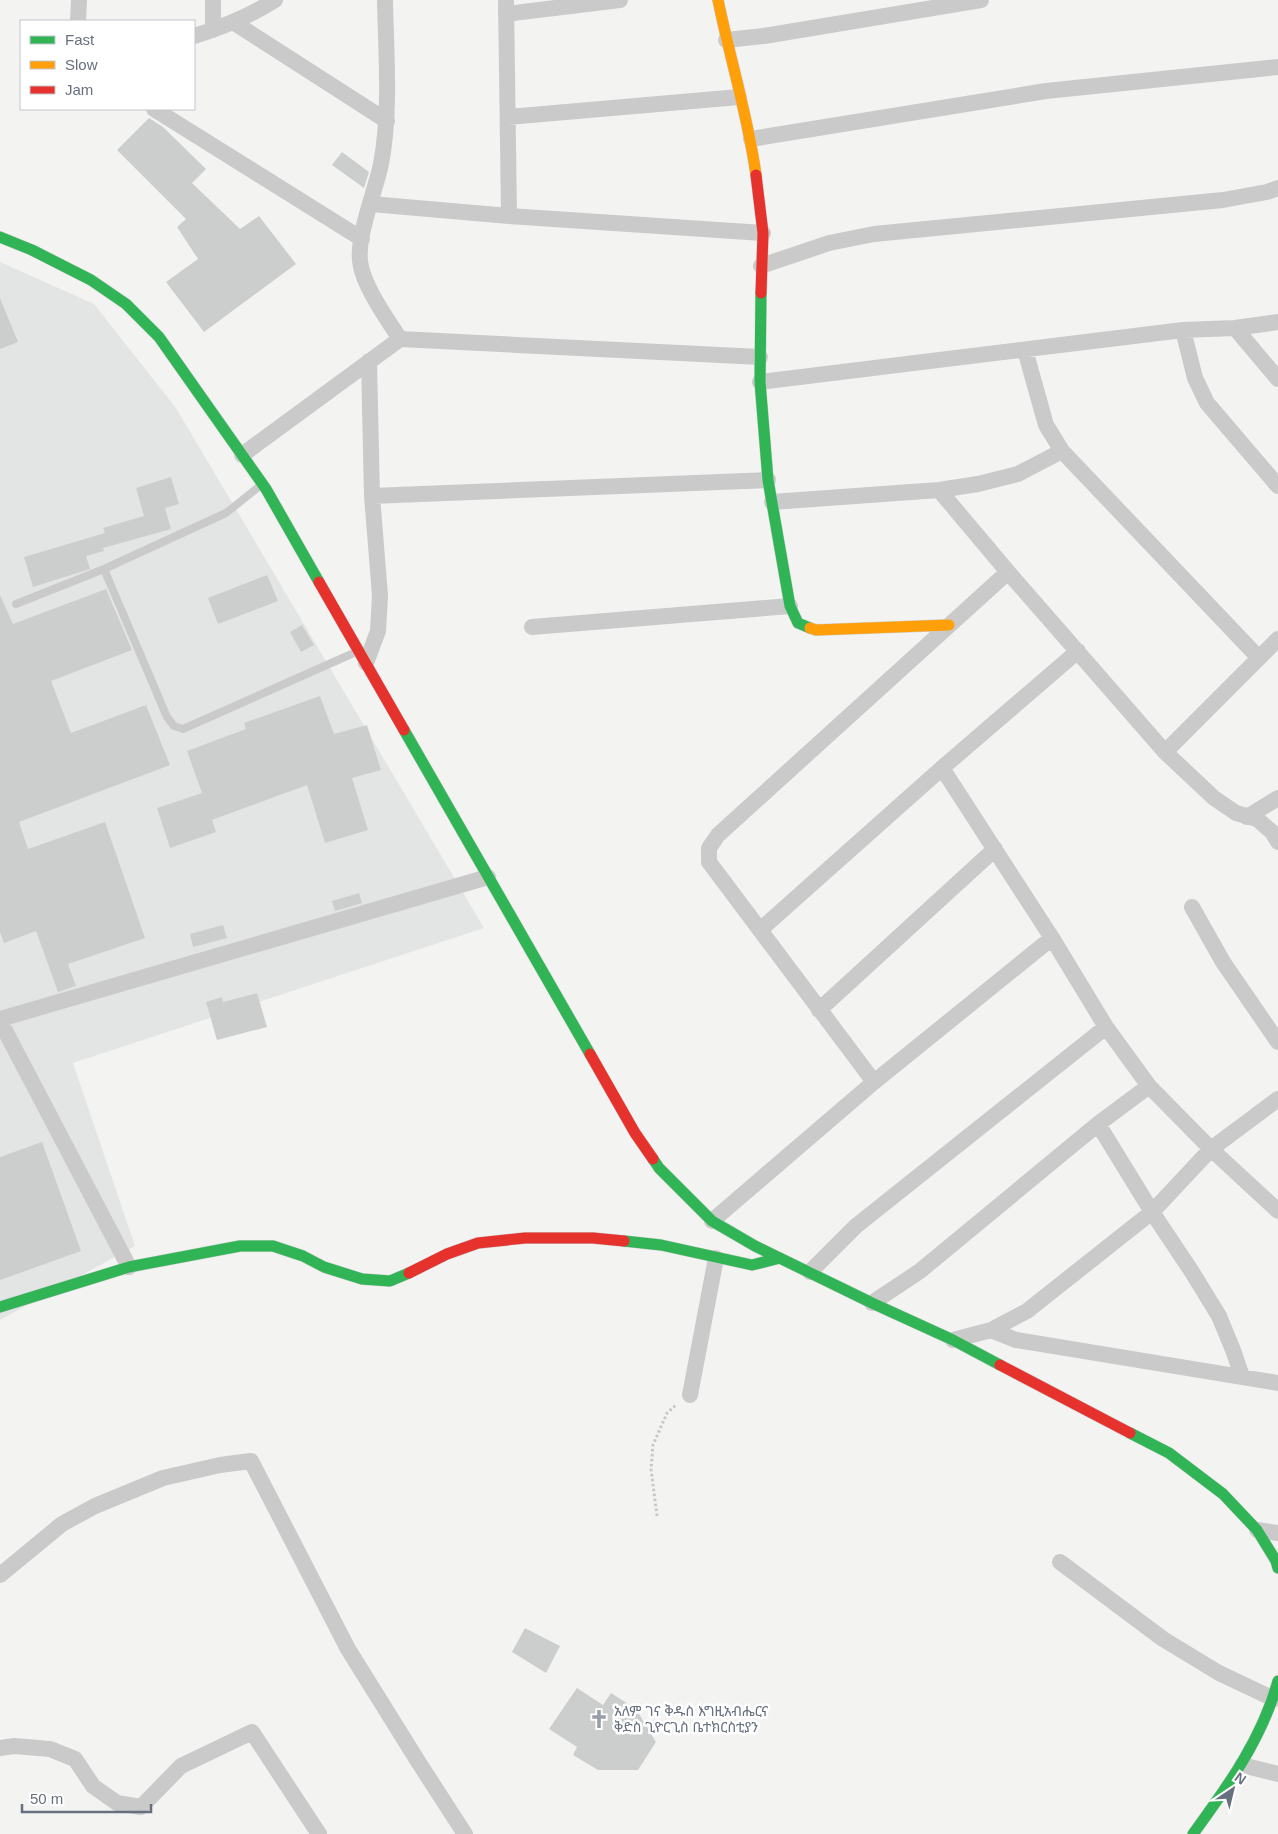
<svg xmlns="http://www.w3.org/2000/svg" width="1278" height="1834" font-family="Helvetica,'Noto Sans Ethiopic',sans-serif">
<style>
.built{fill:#e3e5e5}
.building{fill:#cccece}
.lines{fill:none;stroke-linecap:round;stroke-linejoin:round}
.fast-casing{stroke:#cfd0d0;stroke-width:12}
.slow-casing{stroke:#cfd0d0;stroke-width:12}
.jam-casing{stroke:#cfd0d0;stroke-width:12}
.path{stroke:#c7c7c8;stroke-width:3;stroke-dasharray:2.5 2.5;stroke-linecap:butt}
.lane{stroke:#cacacb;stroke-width:8}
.street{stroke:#cacacb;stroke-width:16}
.fast{stroke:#30b455;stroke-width:11}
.slow{stroke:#ff9f0a;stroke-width:11}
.jam{stroke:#e5322d;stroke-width:11}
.labels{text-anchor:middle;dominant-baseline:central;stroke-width:5;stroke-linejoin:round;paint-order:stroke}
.poi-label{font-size:14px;fill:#67707f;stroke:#fff;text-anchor:start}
</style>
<rect width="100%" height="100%" fill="#f3f4f2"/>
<path class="built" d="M0 262 94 304 176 408 484 928 73 1063 135 1246 0 1320Z"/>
<path class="building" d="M149 118 163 127 206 169 192 183 240 229 259 216 296 264 204 332 166 282 198 259 177 227 186 219 117 150Z
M342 152 369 172 364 188 332 165Z
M0 298 18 342 0 349Z
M171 477 179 504 165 508 171 529 103 548 104 551 86 556 90 569 33 587 24 557 105 533 103 528 144 516 136 488Z
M267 575 278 601 218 624 208 598Z
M106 589 132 650 51 681 71 733 146 705 170 765 19 822 28 849 105 822 145 938 68 964 76 986 58 992 36 931 4 943 0 932V595L13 624Z
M302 625 314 645 301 652 290 632Z
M320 696 334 734 367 725 381 770 352 778 368 830 325 843 307 785 212 820 216 832 170 848 157 808 202 793 187 751 246 729 244 723Z
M359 893 362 903 335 911 332 901Z
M223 925 227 938 193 947 190 934Z
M257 993 267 1027 217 1040 206 1002 222 997 223 1002Z
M42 1142 81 1251 0 1280V1157Z
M525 1628 560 1646 546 1673 512 1652Z
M577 1688 603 1705 611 1693 636 1709 656 1742 638 1770H598L573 1755 577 1747 549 1729Z"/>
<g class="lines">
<g class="fast-casing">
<path id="fast" d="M0 237 32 250 91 280 126 304 159 337 266 489 319 582
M761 293 760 382 768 480 790 606 798 623 810 628
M404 730 590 1054
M653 1159 659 1168 712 1221 755 1246 872 1303 953 1340 1000 1365
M624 1241 661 1245 752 1265 780 1258
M0 1307 129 1267 240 1246H273L303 1256 324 1267 362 1279 390 1281 409 1273
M1130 1433 1169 1453 1223 1494 1257 1530 1276 1561 1278 1568
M1193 1834C1228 1786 1262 1739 1278 1681"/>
</g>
<g class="slow-casing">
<path id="slow" d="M718 0C730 59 748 116 756 175
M810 628 816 630 949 625"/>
</g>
<g class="jam-casing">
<path id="jam" d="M756 175 763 233 761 293
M319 582 404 730
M590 1054 635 1133 653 1159
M409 1273 447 1254 478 1243 525 1238H593L624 1241
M1000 1365 1130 1433"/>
</g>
<path class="path" d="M657 1516 651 1469 653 1445 667 1413 677 1404"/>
<path class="lane" d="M104 569 167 717 174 726 183 729 356 652
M16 604 104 569 226 513 261 485"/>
<path class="street" d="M385 0C386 54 391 111 381 164 375 192 357 235 360 261 362 284 387 319 400 339L760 357
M506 0 509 216
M506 14 620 0
M78 21 79 0
M233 22 387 121
M213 30V0
M194 36C223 27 250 16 275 0
M726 40 764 36 981 0
M154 109 362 239
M508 117 739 97
M751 139 1046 91 1278 67
M371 204 509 216 763 233
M761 266 829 243 874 234 1223 200 1267 192 1278 188
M1235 328 1278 379
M1183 330 1195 378 1207 403 1278 486
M1025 350 1046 425 1062 451 1259 658
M760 382 1183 330 1235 328 1278 322
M242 455 400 339
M939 490 1008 572 1165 752 1214 798 1236 813 1257 819 1272 832 1278 842
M372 496 768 480
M772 502 939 490 978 484 1018 474 1062 451
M532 627 790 606
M366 663 378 631 380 595 372 496 369 361
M1165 752 1278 639
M942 768 1052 938 1106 1027 1149 1086 1211 1149 1278 1211
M1247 817 1278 798
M1192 907 1223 962 1278 1042
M760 930 942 768 1078 651
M819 1010 995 849
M0 1019 488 877
M0 1021 129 1267
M874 1082 709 862V848L718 835 1008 572
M1098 1124 1152 1212 1192 1272 1219 1316 1233 1350 1242 1376
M712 1221 874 1082 1052 938
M810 1272 856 1226 1106 1027
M872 1303 920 1271 1098 1124 1149 1086
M991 1330 1016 1340 1278 1383
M953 1340 991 1330 1027 1311 1152 1212 1211 1149 1278 1099
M690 1395 716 1258
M1257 1530 1278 1533
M1060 1562 1163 1639 1219 1673 1274 1699
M0 1575 62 1524 95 1506 163 1478 220 1465 251 1461 348 1649 419 1763 465 1834
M0 1748 14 1746 50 1749 75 1759 93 1786 117 1803 141 1807 181 1766 252 1732 319 1834
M1242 1765 1278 1774"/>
<use href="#fast" class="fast"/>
<use href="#slow" class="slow"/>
<use href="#jam" class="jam"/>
</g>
<defs>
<g id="church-bare" transform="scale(1.5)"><path d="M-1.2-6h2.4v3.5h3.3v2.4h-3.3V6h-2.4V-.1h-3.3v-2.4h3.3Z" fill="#989ea7" stroke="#fff" stroke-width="2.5" paint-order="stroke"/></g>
</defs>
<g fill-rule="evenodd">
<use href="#church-bare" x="599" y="1719"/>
</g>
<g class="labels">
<g class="poi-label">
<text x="614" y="1711">አለም ገና ቅዱስ እግዚአብሔርና<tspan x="614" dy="16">ቅድስ ጊዮርጊስ ቤተክርስቲያን</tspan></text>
</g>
</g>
<rect x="20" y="20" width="175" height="90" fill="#ffffff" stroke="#c2c6cc"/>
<rect x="30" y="36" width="25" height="8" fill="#30b455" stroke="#c2c6cc"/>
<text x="65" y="45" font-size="15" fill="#67707f">Fast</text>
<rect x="30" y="61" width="25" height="8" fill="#ff9f0a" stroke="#c2c6cc"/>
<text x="65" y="70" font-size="15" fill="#67707f">Slow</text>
<rect x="30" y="86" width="25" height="8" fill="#e5322d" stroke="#c2c6cc"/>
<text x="65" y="95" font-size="15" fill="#67707f">Jam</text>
<g transform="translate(1233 1789) rotate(35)" stroke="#ffffff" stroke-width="4" paint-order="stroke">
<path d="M0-4L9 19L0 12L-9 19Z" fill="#67707f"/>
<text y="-8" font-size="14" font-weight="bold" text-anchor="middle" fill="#67707f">N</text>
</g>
<path d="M22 1804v8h129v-8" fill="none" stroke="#67707f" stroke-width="2.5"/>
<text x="30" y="1804" font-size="15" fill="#67707f" stroke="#ffffff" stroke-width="4" paint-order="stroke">50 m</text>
</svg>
